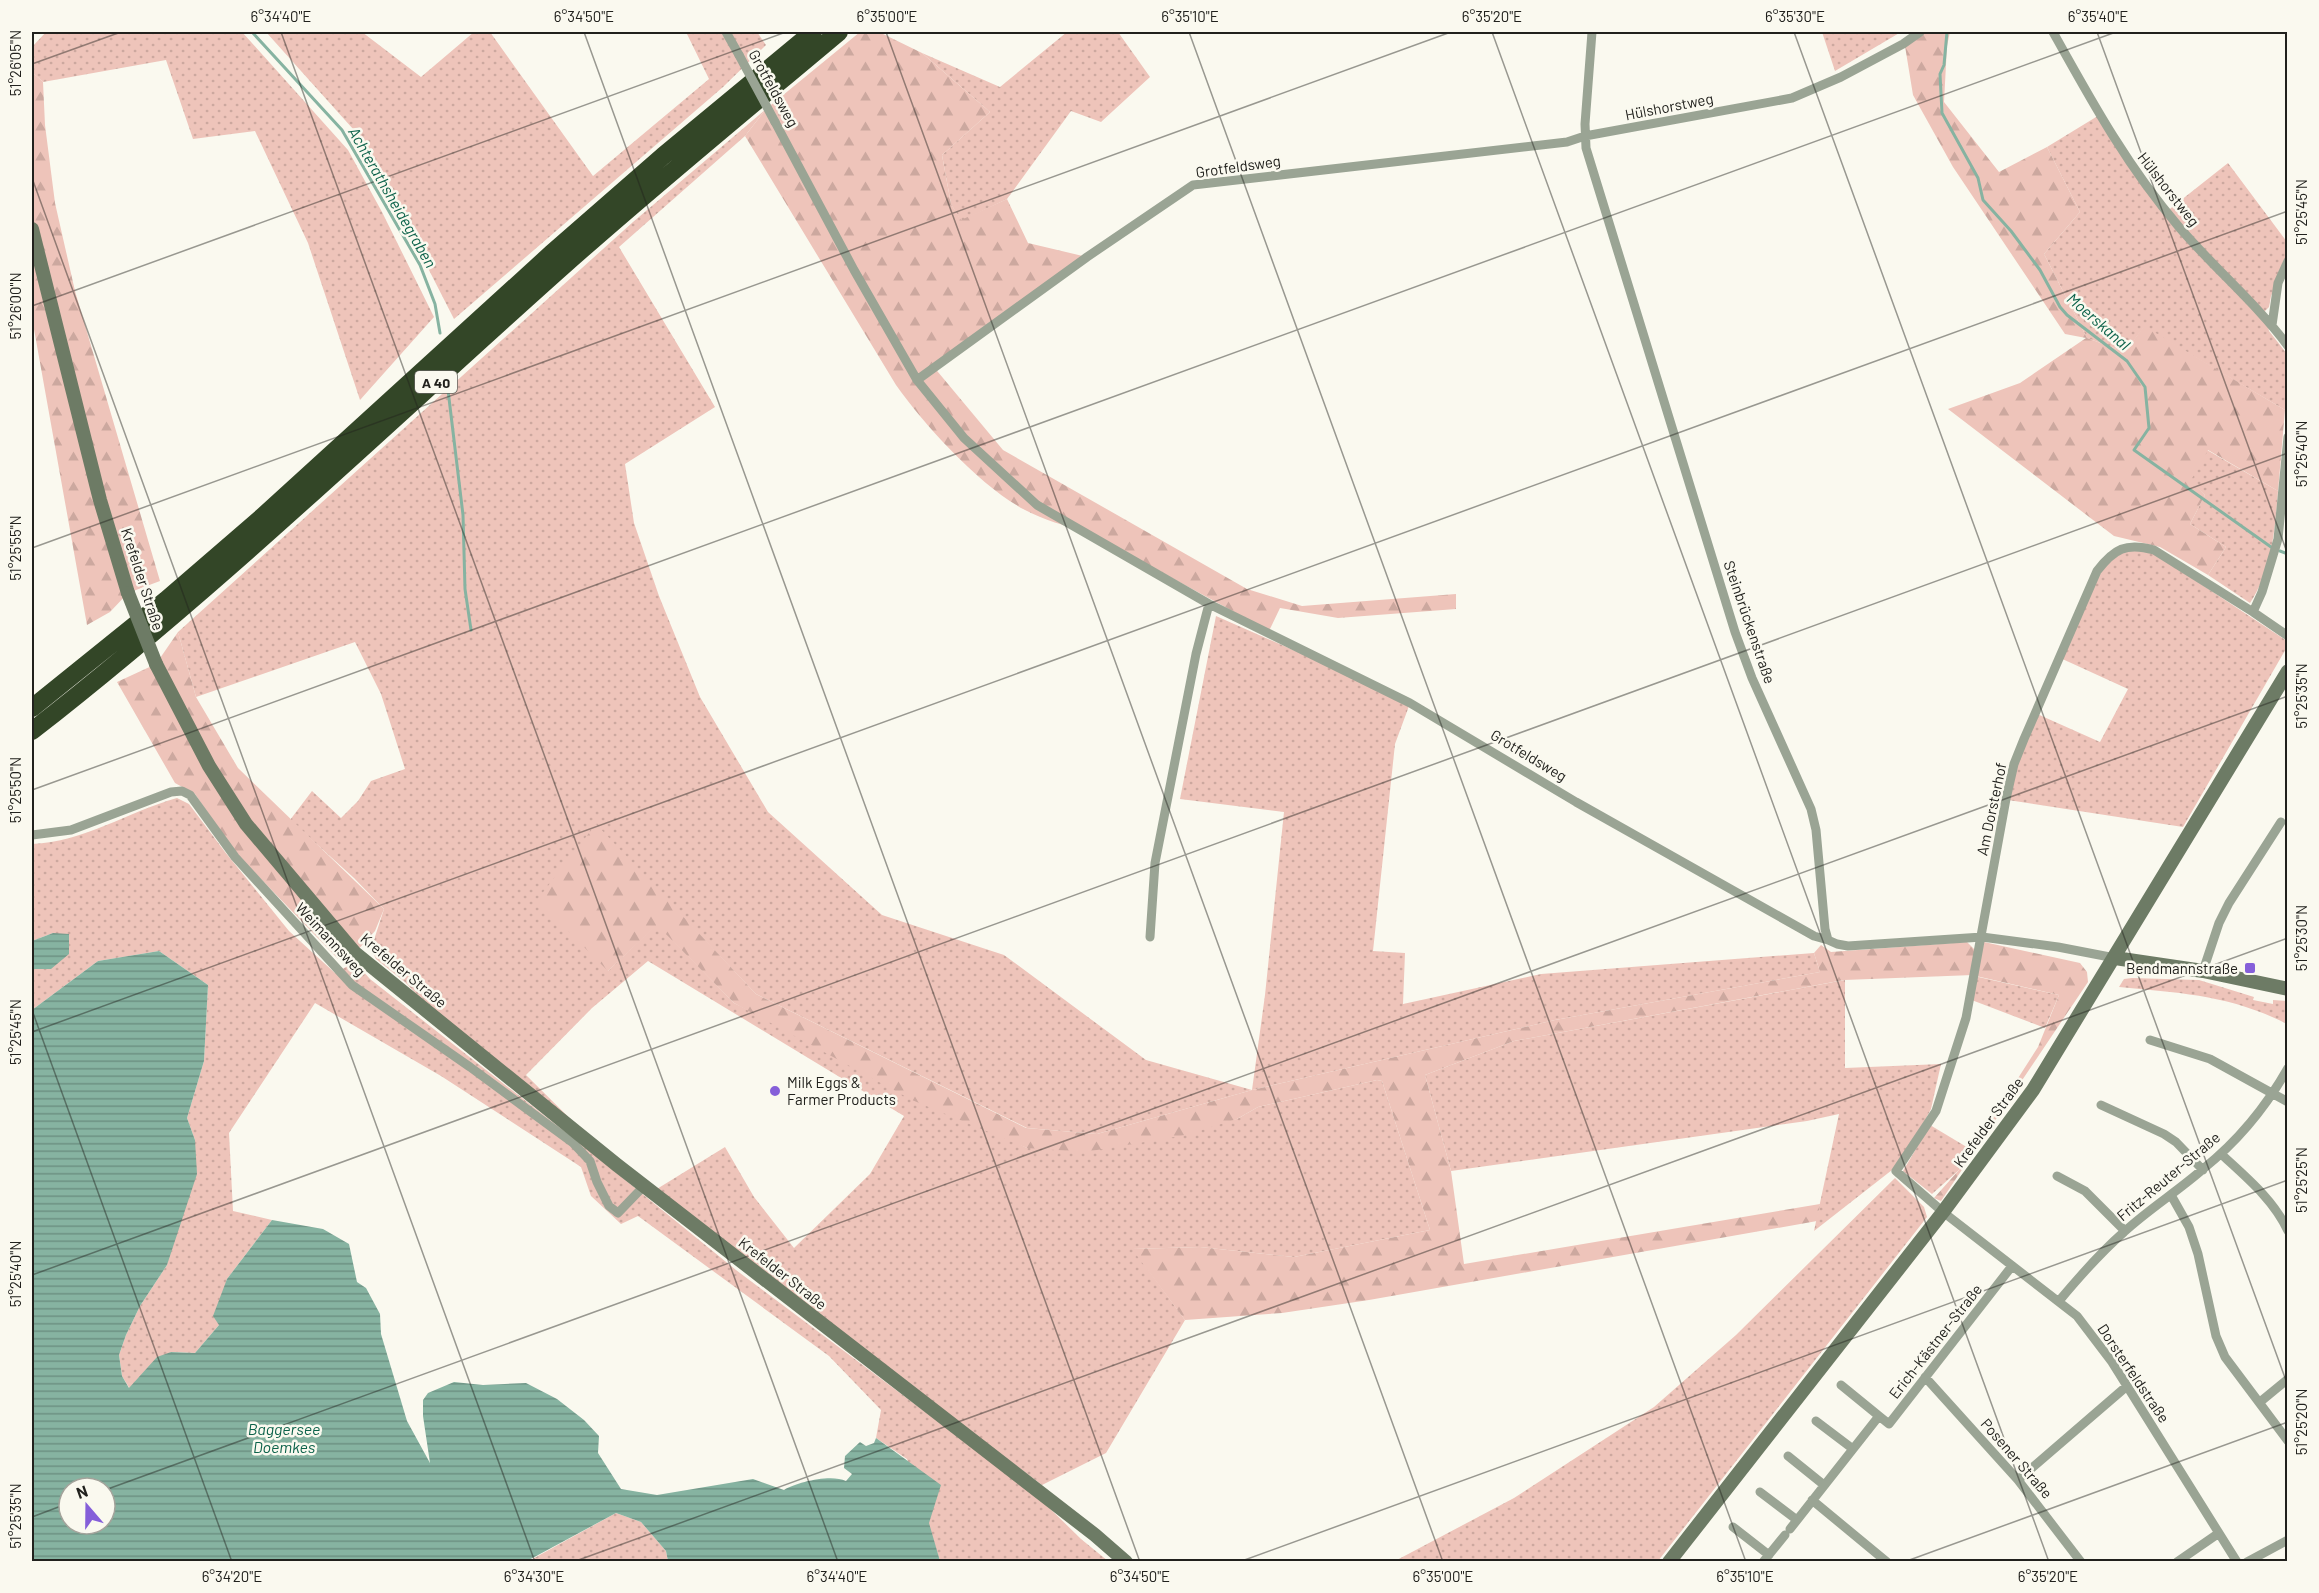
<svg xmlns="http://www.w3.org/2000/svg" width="2319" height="1593" font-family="Barlow,sans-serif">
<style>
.grass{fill:url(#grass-dots)}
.forest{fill:url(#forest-firs)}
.water{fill:url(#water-rules);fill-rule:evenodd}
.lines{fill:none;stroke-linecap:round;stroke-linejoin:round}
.stream{stroke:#86b3a1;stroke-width:3}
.street{stroke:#9aa494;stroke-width:9}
.secondary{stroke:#6d7b65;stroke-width:14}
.highway{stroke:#334627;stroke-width:18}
.street-bridge{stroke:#9aa494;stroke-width:9}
.secondary-bridge{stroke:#6d7b65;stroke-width:14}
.ticks{fill:none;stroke:#21211d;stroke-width:1.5;stroke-opacity:0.45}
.poi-dot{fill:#855fd9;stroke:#faf9ef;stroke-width:2}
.labels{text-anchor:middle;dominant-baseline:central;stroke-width:5;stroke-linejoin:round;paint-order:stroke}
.shield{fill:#faf9ef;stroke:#62625c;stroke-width:1.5}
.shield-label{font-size:14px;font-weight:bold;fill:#21211d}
.street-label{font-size:15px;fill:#21211d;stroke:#faf9ef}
.poi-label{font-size:15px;fill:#21211d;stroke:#faf9ef;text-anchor:end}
.water-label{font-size:16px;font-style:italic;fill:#0c624a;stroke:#faf9ef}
.neatline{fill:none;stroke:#21211d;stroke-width:2}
.ticks-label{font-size:15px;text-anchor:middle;fill:#21211d}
</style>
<defs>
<pattern id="grass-dots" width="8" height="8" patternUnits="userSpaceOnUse" patternTransform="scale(1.5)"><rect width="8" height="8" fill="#eec4ba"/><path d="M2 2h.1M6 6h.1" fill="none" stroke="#cca89f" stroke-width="1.8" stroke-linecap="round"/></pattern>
<pattern id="forest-firs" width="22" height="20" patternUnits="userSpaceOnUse" patternTransform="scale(1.5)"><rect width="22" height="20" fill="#eec4ba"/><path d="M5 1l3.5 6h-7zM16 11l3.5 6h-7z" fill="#cca89f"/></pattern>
<pattern id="water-rules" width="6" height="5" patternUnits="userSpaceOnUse" patternTransform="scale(1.5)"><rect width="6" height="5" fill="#86b3a1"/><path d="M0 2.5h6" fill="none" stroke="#6d9183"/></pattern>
</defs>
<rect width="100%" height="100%" fill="#faf9ef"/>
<path class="grass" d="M46 32H242L348 150 382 212 434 317 360 400 308 243 255 131 193 139 166 60 43 82 32 72V47Z
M266 32H362L421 77 474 32H490L593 176 709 79 686 32H757L766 45 723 87 454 319 362 139Z
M1067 32H1118L1150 77 1101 122 1071 111 1007 199 961 221 951 204 942 155 990 112 922 53 1000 87Z
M1822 32H1901L1835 71Z
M766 109 745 136 619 247 715 407 625 464 634 523 659 596 700 697 768 812 882 915 1004 955 1146 1060 1252 1090 1265 995 1284 812 1180 799 1216 616 1318 661 1409 706 1395 744 1373 951 1405 953 1403 1004 1541 974 1814 953 1820 972 1555 1020 1252 1090 1097 1134 1027 1128 756 994 595 825 608 971 657 924 734 1003 1027 1148 1237 1119 1258 1107 1377 1080 1382 1081 1430 1230 1294 1257 1200 1247 1133 1249 1185 1320 1106 1453 1042 1485 652 1192 725 1147 754 1197 794 1248 870 1174 904 1116 648 961 592 1008 526 1075 617 1165 453 1032 405 982 376 959 371 949 384 909 354 878 290 820 312 791 341 818 358 801 371 781 405 769 381 694 355 642 196 697 178 632 633 222Z
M2101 114 2166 212 2228 163 2287 242V261L2271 296 2269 307 2265 311 2269 331 2287 354 2285 410 2144 327 2125 352 2087 338 2044 254 2080 212 2047 147Z
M2207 450 2278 491C2275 529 2272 570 2250 603L2208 575 2226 547 2190 524 2205 495 2190 480Z
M2131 546 2154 553 2287 641V647L2183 827 2008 800 2014 764 2035 713 2100 742 2128 689 2058 657 2097 571Z
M177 798 189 804 225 852 289 931 335 973 355 962 370 979 587 1149 736 1270 1036 1495 1081 1539 1108 1561H940L907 1459 876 1438 881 1410 829 1356 638 1216 621 1224 591 1196 581 1167 441 1076 315 1003 229 1133 233 1211 272 1220 227 1279 219 1325 195 1353 171 1352 130 1389 122 1376 119 1355 126 1335 140 1306 167 1265 195 1140 187 1118 204 1061 208 985 159 951 98 961 32 1010V969H51L53 933 32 941V844C84 842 127 812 177 798Z
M1974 976 2059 995 2045 1028 1969 999Z
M2132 978 2199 980 2254 997 2253 1000 2273 1004V1000L2287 1001V1024C2230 995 2181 993 2119 987L2124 979Z
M1845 980V1068L1941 1064 1931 1109 1924 1122 1892 1170 1814 1231 1839 1114 1807 1121 1451 1171 1425 1075 1514 1041Z
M1930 1125 1970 1149 1959 1170 1932 1194 1903 1171Z
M1895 1178 1924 1207 1927 1217 1658 1561H1395L1514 1498 1654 1407 1736 1335Z
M616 1513 641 1522 666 1551 668 1561 527 1562Z"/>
<path class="forest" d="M860 32H879L922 53 990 112 942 155 951 204 961 220 1007 199 1028 243 1087 257 933 366 1003 450 1247 589 1302 606 1456 594V609L1338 618 1280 608 1269 631 1086 531C1065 526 1044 520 1025 510 981 487 925 426 896 385L745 136 766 109Z
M1924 32H1950L1947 46 1944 102 1999 172 2047 147 2080 212 2044 254 2087 338 2125 352 2144 326 2285 410 2278 491 2208 450 2191 480 2205 495 2190 524 2226 547 2208 575 2160 547 2114 536 1948 409 2020 383 2086 338 2065 334 1953 167 1913 95 1905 46Z
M32 72 43 82 45 125 55 203 75 291 160 581 128 593 110 612 87 625 32 318Z
M178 632 196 697 238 768 384 909 375 931 355 953 335 933 338 959 233 850 195 794 175 783 117 682 156 664Z
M596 824 756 994 1026 1128 1097 1134 1252 1090 1555 1020 1820 972 1814 953 1821 945 1831 952 1967 942 1975 950 1973 975 1844 980 1514 1041 1425 1075 1451 1171 1464 1264 1820 1204 1817 1221 1369 1300 1282 1313 1185 1320 1132 1249 1200 1247 1294 1257 1430 1230 1382 1081 1377 1080 1258 1107 1237 1119 1186 1135 1085 1152 1027 1148 912 1100 734 1003 657 925 608 971 537 900Z
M1984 942 2080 963 2087 972 2088 982 1941 1201 1934 1198 1959 1170 2038 1047 2059 995 1976 976Z"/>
<path class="water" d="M53 933 69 934V954L51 969H32V941Z
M159 951 208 985 204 1061 187 1118 195 1140 197 1174 167 1265 140 1306 126 1335 119 1355 122 1376 129 1388 157 1357 171 1352 195 1353 219 1325 213 1316 227 1279 272 1220 323 1229 349 1244 357 1282 366 1288 380 1314 381 1334 407 1421 430 1463 423 1416V1400L428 1393 454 1382 483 1385 526 1383 557 1399 584 1420 599 1436 598 1453 621 1489 657 1495 753 1479 784 1490C797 1482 831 1474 846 1481L852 1474 844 1468 845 1456 860 1442 866 1446 874 1443 876 1438 941 1485 929 1523 940 1561H668L666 1551 641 1522 616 1513 527 1561H32V1010L98 961ZM69 1488H105V1524H69Z"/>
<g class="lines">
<path class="stream" d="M252 32 342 130 420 265 435 304 440 333
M1947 32 1944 65 1940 74 1942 113 1978 178 1983 200 2011 231 2040 270 2060 307 2067 315 2127 361 2145 387 2149 428 2134 450 2271 547
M448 390 463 515 465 589 471 630
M2280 551 2288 554"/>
<path class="street" d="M726 32 739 55
M1592 32 1585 124 1586 148 1735 632 1752 678 1811 809 1816 830 1825 929 1828 940 1837 944 1848 946 1982 937 2058 947 2115 958
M2053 32C2092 102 2127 166 2179 227 2214 268 2256 303 2288 346
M775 122 854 270 917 380 964 438 1037 505 1209 604 1410 703 1576 802 1814 936 1828 940
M2272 325 2278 283 2288 261
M917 380 1087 257 1193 185 1567 142 1585 136 1792 98 1841 77 1903 44 1920 32
M2288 437 2278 539 2262 592 2253 612 2288 636
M32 835 71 830 171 792 182 791 190 795 235 857 352 985 470 1067 573 1143 590 1161 597 1182 609 1206 618 1213 644 1186
M1150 937 1155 863 1196 654 1209 604
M2203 971 2219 923 2229 903 2281 822
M2150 1040 2210 1059 2288 1102
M2101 1105 2164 1134 2176 1142 2203 1170
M2221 1154C2246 1177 2274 1200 2288 1231
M2057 1176 2085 1191 2125 1231
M2171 1195 2189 1227 2198 1254 2216 1336 2225 1357 2288 1441
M2059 1301C2079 1277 2100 1253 2124 1232 2149 1209 2178 1191 2203 1169 2238 1141 2266 1107 2288 1068
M1925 1377 2018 1480 2081 1562
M1841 1385 1879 1416
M2260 1402 2288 1379
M1816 1421 1853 1449
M1788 1456 1824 1485
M2018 1480 2127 1386
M1760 1492 1797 1520
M1812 1500 1887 1562
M1733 1527 1769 1555
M1790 1529 1879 1416 1889 1424 2012 1266
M1763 1562 1785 1535
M2177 1562 2219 1533
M2237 1562 2112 1362 2077 1316 1943 1212 1896 1171 1936 1111 1966 1018 2006 799 2014 764 2024 739 2097 571C2114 549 2126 542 2154 550L2253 612
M2247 1562 2288 1540"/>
<path class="secondary" d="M32 229 100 500 128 593
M156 664 209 766 246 824 355 953 617 1165 1095 1535 1126 1562
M2115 958 2203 971 2288 989
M1669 1562 1943 1212 2033 1090 2288 671"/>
<path class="highway" d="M32 708 166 600 261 518 552 253 663 156 813 32
M32 731C217 587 386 424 561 268 652 187 746 110 839 32"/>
<path class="street-bridge" d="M739 55 775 122"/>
<path class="secondary-bridge" d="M128 593 156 664"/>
</g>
<path class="ticks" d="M281 32 838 1562M584 32 1140 1562M886 32 1443 1562M1189 32 1746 1562M1492 32 2049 1562M1794 32 2288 1386M2097 32 2288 555M32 64 121 32M32 178 535 1562M32 306 786 32M32 548 1451 32M32 790 2116 32M32 1010 232 1562M32 1032 2288 211M32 1275 2288 453M105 1490 2288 696M32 1517 69 1503M573 1562 2288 938M1239 1562 2288 1180M1904 1562 2288 1422"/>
<g class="poi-dot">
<rect x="2244" y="962" width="12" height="12" rx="3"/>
<circle cx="775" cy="1091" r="6"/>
</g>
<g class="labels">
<rect class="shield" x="415" y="371" width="42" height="22" rx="4.5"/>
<g class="shield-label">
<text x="436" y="382">A 40</text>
</g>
<g class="street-label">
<text transform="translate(774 88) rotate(61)">Grotfeldsweg</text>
<text transform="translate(1669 106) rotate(-11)">Hülshorstweg</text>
<text transform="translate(1238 166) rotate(-8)">Grotfeldsweg</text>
<text transform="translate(2169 189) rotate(52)">Hülshorstweg</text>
<text transform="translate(143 579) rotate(72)">Krefelder Straße</text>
<text transform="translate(1750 622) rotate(71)">Steinbrückenstraße</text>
<text transform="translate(1529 755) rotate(31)">Grotfeldsweg</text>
<text transform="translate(1991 809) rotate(-78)">Am Dorsterhof</text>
<text transform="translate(331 939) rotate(47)">Weimannsweg</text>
<text transform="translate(404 970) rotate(40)">Krefelder Straße</text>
<text transform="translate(1988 1122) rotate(-54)">Krefelder Straße</text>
<text transform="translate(2168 1176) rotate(-40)">Fritz-Reuter-Straße</text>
<text transform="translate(783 1273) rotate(38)">Krefelder Straße</text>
<text transform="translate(1935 1341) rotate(-52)">Erich-Kästner-Straße</text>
<text transform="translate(2134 1373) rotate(56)">Dorsterfeldstraße</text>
<text transform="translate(2017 1458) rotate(49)">Posener Straße</text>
</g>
<g class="poi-label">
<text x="2238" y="968">Bendmannstraße</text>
<text x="787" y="1082" text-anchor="start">Milk Eggs &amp;<tspan x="787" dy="17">Farmer Products</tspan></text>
</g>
<g class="water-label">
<text transform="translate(393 197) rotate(60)">Achterathsheidegraben</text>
<text transform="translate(2099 321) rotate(41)">Moerskanal</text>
<text x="284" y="1428">Baggersee<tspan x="284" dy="18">Doemkes</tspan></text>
</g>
</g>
<rect width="2319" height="1593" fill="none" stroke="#faf9ef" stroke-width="66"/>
<g transform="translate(87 1506) rotate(340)"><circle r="28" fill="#faf9ef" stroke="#a3a39b" stroke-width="1.5"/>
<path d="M0-4.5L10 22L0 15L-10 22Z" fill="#855fd9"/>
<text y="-9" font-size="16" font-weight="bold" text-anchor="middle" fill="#21211d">N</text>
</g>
<rect x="33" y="33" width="2253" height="1527" class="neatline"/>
<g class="ticks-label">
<text x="281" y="22">6°34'40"E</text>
<text x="584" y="22">6°34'50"E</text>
<text x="887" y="22">6°35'00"E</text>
<text x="1190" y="22">6°35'10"E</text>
<text x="1492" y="22">6°35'20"E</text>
<text x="1795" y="22">6°35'30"E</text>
<text x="2098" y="22">6°35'40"E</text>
<text transform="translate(16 63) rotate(-90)" y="5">51°26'05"N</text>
<text transform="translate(2302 212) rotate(-90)" y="5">51°25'45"N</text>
<text transform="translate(16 306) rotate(-90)" y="5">51°26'00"N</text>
<text transform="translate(2302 454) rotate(-90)" y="5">51°25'40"N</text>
<text transform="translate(16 548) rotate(-90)" y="5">51°25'55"N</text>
<text transform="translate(2302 696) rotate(-90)" y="5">51°25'35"N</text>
<text transform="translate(16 790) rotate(-90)" y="5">51°25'50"N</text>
<text transform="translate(2302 938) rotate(-90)" y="5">51°25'30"N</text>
<text transform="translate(16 1032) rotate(-90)" y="5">51°25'45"N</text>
<text transform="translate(2302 1180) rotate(-90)" y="5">51°25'25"N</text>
<text transform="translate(16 1274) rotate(-90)" y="5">51°25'40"N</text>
<text transform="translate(2302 1422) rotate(-90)" y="5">51°25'20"N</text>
<text transform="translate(16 1516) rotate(-90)" y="5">51°25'35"N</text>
<text x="232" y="1582">6°34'20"E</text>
<text x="534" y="1582">6°34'30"E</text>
<text x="837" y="1582">6°34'40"E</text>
<text x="1140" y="1582">6°34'50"E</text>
<text x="1443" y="1582">6°35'00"E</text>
<text x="1745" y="1582">6°35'10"E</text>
<text x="2048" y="1582">6°35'20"E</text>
</g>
</svg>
